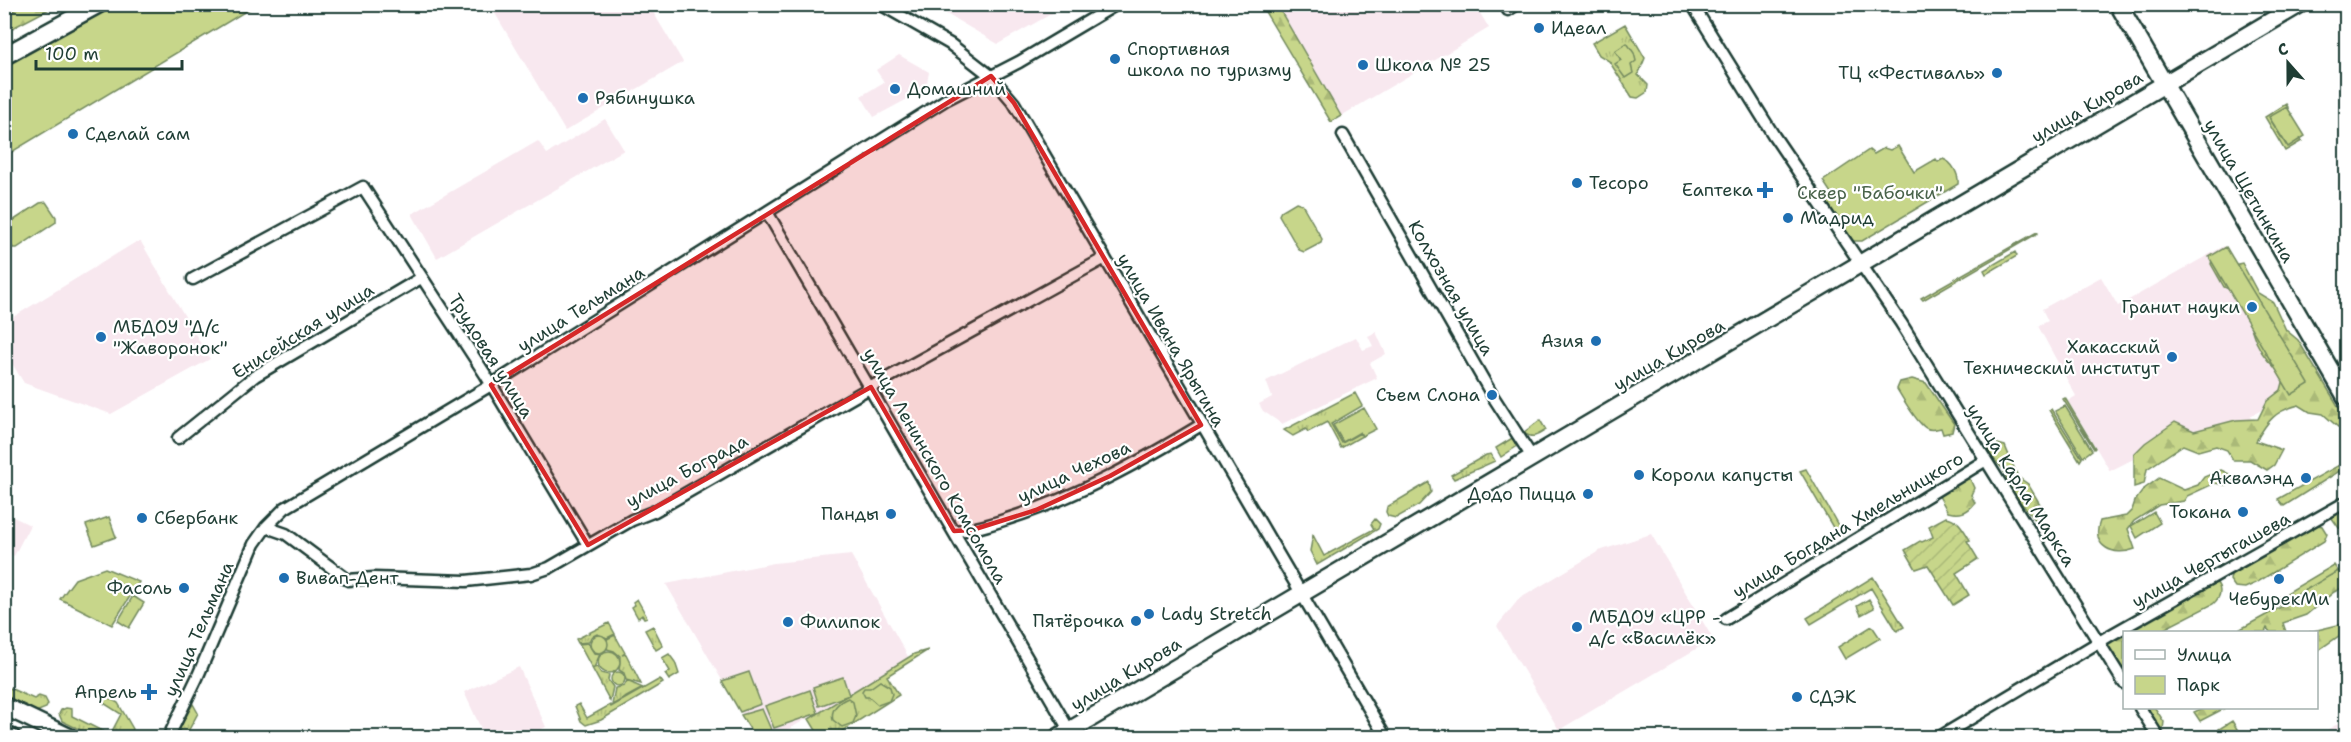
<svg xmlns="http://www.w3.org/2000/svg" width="2351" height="742" font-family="'Shantell Sans',sans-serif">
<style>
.built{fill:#f8e8ef}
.grass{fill:url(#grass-tufts);stroke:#738a5f;stroke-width:1.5}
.forest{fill:url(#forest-firs);stroke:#738a5f;stroke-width:1.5}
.park{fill:#c7d68a;stroke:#738a5f;stroke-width:1.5}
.garden{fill:url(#garden-furrows);stroke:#738a5f;stroke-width:1.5}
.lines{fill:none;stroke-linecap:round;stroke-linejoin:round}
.minor-casing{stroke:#1f3d34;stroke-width:15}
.primary-casing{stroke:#1f3d34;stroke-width:21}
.minor{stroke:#fff;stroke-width:10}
.primary{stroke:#fff;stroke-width:16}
.marked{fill:#d62828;fill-opacity:0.2;stroke:#d62828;stroke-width:4.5;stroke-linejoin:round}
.poi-dot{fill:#1f6fb2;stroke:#fff;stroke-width:2}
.labels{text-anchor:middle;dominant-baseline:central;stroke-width:4.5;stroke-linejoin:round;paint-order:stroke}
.poi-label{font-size:18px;fill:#1f3d34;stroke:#fff;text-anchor:start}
.street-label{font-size:18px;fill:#1f3d34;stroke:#fff}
.park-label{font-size:18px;fill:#49634a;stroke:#fff}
</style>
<defs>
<pattern id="grass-tufts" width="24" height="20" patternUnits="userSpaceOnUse" patternTransform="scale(1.5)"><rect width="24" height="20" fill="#c7d68a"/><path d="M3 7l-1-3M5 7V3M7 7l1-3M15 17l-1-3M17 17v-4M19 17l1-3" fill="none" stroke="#aab978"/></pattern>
<pattern id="forest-firs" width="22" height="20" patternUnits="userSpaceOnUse" patternTransform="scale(1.5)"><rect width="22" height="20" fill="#c7d68a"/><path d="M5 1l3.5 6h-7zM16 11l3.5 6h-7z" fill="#aab978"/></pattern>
<pattern id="garden-furrows" width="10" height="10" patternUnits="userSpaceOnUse" patternTransform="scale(1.5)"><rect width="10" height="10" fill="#c7d68a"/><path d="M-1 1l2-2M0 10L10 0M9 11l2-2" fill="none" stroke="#aab978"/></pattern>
</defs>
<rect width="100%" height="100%" fill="#fff"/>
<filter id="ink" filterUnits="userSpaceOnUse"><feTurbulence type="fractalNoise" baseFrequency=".0167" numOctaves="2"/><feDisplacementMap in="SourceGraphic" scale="12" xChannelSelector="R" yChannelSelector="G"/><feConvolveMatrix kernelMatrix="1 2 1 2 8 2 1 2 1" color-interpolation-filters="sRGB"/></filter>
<g filter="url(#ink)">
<path class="built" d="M490 5H645L650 7 683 62 565 131Z
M931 5H1067L998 44Z
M1261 5H1475L1489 28 1331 122Z
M899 55 929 72 926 89 874 117 861 96 884 82 876 70Z
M605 119 624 150 437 258 412 214 538 141 547 154Z
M136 242H141L210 359 111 414 24 383 5 352V322Z
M2224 246 2307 387 2250 416 2258 433 2219 436 2194 450 2187 439 2180 435 2110 471 2068 401 2076 396 2038 326 2048 321 2042 309 2101 277 2118 306Z
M1376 332 1386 354 1370 363 1377 378 1282 424 1263 411 1259 404 1272 397 1266 381 1356 337 1363 350 1373 346 1368 336Z
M5 513 30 525 14 556 5 551Z
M1651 534 1713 639 1559 730 1497 626 1519 599 1599 551Z
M851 555 910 660 775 737H755L666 584 774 563Z
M519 667 546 727 524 737H485L464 692Z
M2346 719V737H2315Z"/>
<path class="grass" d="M1625 24 1645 58 1638 75 1648 85 1647 92 1638 98 1632 97 1609 61 1599 55 1592 43Z
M2037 232 2038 233 1923 300 1921 298Z
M1355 393 1362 406 1331 424 1342 443 1360 433 1362 436 1341 448 1327 422 1308 432 1306 429 1293 436 1284 430Z
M1540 420 1546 430C1537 436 1533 439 1523 433Z
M1514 437 1516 447 1501 457 1496 448Z
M1491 454 1495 461 1454 479 1451 475 1486 455Z
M1806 469 1843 534 1838 536 1800 471Z
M1429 482 1431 492 1419 505 1396 518 1388 516 1386 512 1387 507Z
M1375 519 1380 524 1378 529 1317 565 1310 551 1313 535 1324 556 1374 529 1371 524Z
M1873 577 1904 627 1897 631 1871 588 1811 624 1807 618Z
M637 599 647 617 644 618 642 615 638 618 632 607 635 605 633 602Z
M609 623 615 634 607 638 597 634 591 637 589 642 578 643 576 639Z
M653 626 663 646 656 650 645 630Z
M615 635 625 653 622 655 626 654 641 684 626 680 624 673 619 670 620 656 614 651 607 649V639Z
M588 643 594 653 600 654 594 668 597 667 601 673 609 675 608 680 613 687 610 701 579 644Z
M928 650 887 676 899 695 833 737H820L809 719 914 654Z
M669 654 675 662 679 674 669 680 665 674 670 671 662 658Z
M660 679 663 683 601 720 586 725 581 721 575 706 579 704 587 718 610 705 611 707Z
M627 681 643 688 612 705 615 688 624 686Z
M5 686 34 699 39 696 45 698 48 704 46 708 36 712 5 697Z
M104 695 118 703 133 729 129 737H95L62 721 59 714 61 710 66 708 72 709V716L110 735 121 714 102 702Z
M193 704 198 713 185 737 174 738Z"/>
<path class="forest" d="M23 5V4L57 5 5 32V15Z
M1261 5H1277L1341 116 1331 122Z
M2286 104 2288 107 2270 119 2286 145 2300 137 2302 141 2285 151 2265 117Z
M2212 260 2233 265 2242 263 2258 293 2273 302 2286 330 2298 340 2346 419V434L2323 414 2310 412 2299 405C2275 411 2268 420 2256 441L2282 450 2274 465 2267 470 2250 460H2233L2227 450 2216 446 2198 451 2183 445 2147 469 2144 484 2134 487V454L2145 443 2175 422 2194 431 2236 420 2258 419 2267 401 2281 390 2285 375C2256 358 2250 327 2243 296L2224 287 2211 264Z
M1912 379 1926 383 1954 424 1952 432 1943 434 1941 428C1936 429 1931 431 1926 428 1917 423 1903 399 1897 389L1900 382Z
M2065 398 2095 448 2094 449 2063 399Z
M2051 409 2082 458 2080 461 2049 410Z
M1990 442 2005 446 2018 477 2028 484 2046 514 2037 522 2012 492 2003 469 1988 453Z
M2341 464 2346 467 2284 506 2278 499Z
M2221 470 2231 475 2234 482 2225 485 2215 483 2187 496 2184 501 2159 505 2134 521 2128 529 2135 549C2114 557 2090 547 2100 521L2126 516 2132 510 2135 501 2144 489 2159 478 2184 490 2198 485 2204 477Z
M1964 478 1970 479 1974 488 1971 495 1975 503C1967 513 1960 515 1948 512L1939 496 1945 488Z
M2346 505V529L2339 528 2329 514Z
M2314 524 2322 526 2327 534 2324 541 2256 583 2245 588 2235 587 2230 580 2232 571Z
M2346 568V586L2334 592 2306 615 2283 623 2286 632H2270L2267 628 2265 632H2235L2279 608 2324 578Z
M2212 579C2223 586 2222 596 2213 604L2158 632H2124V677L2106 644 2107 639Z
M2346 623V631L2317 651 2316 632H2309Z
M2143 708H2155L2164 722 2163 729 2157 730Z
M2203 708H2225L2200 721 2194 712Z"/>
<path class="park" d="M115 5H256L5 156V67Z
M1627 43 1634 53 1636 61 1631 65 1633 73 1625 78 1615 64 1621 60 1615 51Z
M2287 107 2305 136 2288 147 2269 117Z
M1898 146 1914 172 1936 159 1938 162 1943 159C1952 162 1959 174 1958 184L1862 241H1852L1824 201 1833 196 1823 181 1869 150 1874 154 1884 148 1890 150Z
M46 202 56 217V222L17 248H13L5 234V226L40 203Z
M1296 202 1302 204 1322 239 1321 243 1304 252 1299 250 1279 215 1281 211Z
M2226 247 2309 384 2291 395 2209 257Z
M2015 252 2017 256 1986 274 1984 270Z
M2065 406 2092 450 2083 457 2055 411Z
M1364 408 1376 429 1362 436 1360 432 1343 442 1333 425Z
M2154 512 2160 523 2137 538 2131 526Z
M109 517 116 537 94 545 86 525Z
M2334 565 2338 571 2266 613 2263 607Z
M105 568 139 582 112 625 60 599 75 579Z
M133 596 144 603 129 628 118 621Z
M1869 599 1874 608 1861 615 1857 606Z
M1872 626 1880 638 1845 659 1838 647Z
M590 644a9 9 0 1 1 18 0a9 9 0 1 1-18 0Z
M598 662a11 11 0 1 1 22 0a11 11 0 1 1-22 0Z
M611 679a7 7 0 1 1 14 0a7 7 0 1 1-14 0Z
M749 672 761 704 740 712 722 681Z
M843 677 849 695 819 706 813 687Z
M880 681 890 687 892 694 889 701 878 705 869 697H865L862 691 864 688H870Z
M810 690 818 713 774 728 765 706Z
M848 698 853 702 856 716 853 723 842 727 833 720C830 709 839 702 848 698Z
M762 709 772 732 755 737 741 715Z
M2232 721 2242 737H2224L2219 729Z"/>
<path class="garden" d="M1946 517C1959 519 1963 529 1970 540L1967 541 1978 559 1956 573 1969 595 1953 605 1928 565 1916 569 1905 550 1920 541 1922 542 1933 537 1929 526Z"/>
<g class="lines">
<g class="minor-casing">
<path id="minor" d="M880 4 950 44 991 76 1014 103 1386 738
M1692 4 1774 136 1901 323 2124 683
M1508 10 1517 4
M1343 135 1492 395 1532 457
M767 212 1072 735
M193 279 363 187 485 374 588 545
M178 438 255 376 421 278
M266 527 286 534 348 580 374 578 466 581 531 574 549 568 632 520 655 511 871 387 1105 258
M954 531C973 530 989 525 1007 519 1075 498 1140 462 1201 425
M1726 619 1986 460
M2140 708 2159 738
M168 738 197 678 254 544 266 527 285 508 491 385 947 99 1019 62 1117 4
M1938 738 2109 636 2346 502"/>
</g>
<g class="primary-casing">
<path id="primary" d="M2118 4 2346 397
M4 56 99 4
M4 706 71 738
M4 734 12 738
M1057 738 2300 4"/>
</g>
<use href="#minor" class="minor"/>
<use href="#primary" class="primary"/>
</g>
</g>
<path class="marked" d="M991 76 1014 103 1201 425 1110 476 1036 510 972 530 954 531 871 387 588 545 491 385Z"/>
<g class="poi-dot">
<circle cx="1539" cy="28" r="6"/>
<circle cx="1115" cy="59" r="6"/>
<circle cx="1363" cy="65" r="6"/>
<circle cx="1997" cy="73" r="6"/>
<circle cx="895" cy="89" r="6"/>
<circle cx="583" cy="98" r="6"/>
<circle cx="73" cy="134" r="6"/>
<circle cx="1577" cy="183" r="6"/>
<path d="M1762 181h6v6h6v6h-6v6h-6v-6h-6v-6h6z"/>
<circle cx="1788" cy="218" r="6"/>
<circle cx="2252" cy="307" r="6"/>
<circle cx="101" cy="337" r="6"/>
<circle cx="1596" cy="341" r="6"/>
<circle cx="2172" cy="357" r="6"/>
<circle cx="1492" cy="395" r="6"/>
<circle cx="1639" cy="475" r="6"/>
<circle cx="2306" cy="478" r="6"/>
<circle cx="1588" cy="494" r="6"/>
<circle cx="2243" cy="512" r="6"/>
<circle cx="891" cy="514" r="6"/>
<circle cx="142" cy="518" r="6"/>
<circle cx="284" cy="578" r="6"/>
<circle cx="2279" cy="579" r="6"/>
<circle cx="184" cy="588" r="6"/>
<circle cx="1149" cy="614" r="6"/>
<circle cx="1136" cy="621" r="6"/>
<circle cx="788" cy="622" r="6"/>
<circle cx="1577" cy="627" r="6"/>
<path d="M146 683h6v6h6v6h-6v6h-6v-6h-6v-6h6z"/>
<circle cx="1797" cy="697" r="6"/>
</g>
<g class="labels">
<g class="poi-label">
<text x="1551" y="28">Идеал</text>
<text x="1127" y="49">Спортивная<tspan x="1127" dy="21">школа по туризму</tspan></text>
<text x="1375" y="65">Школа № 25</text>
<text x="1985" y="73" text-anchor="end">ТЦ «Фестиваль»</text>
<text x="907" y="89">Домашний</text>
<text x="595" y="98">Рябинушка</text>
<text x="85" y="134">Сделай сам</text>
<text x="1589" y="183">Тесоро</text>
<text x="1753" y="190" text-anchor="end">Еаптека</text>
<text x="1800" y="218">Мадрид</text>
<text x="2240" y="307" text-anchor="end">Гранит науки</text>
<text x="113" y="327">МБДОУ "Д/с<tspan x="113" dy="21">"Жаворонок"</tspan></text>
<text x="1584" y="341" text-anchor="end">Азия</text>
<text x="2160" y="347" text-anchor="end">Хакасский<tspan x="2160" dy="21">Технический институт</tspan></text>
<text x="1480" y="395" text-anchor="end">Съем Слона</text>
<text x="1651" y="475">Короли капусты</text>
<text x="2294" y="478" text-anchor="end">Аквалэнд</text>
<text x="1576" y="494" text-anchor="end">Додо Пицца</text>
<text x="2231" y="512" text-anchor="end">Токана</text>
<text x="879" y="514" text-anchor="end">Панды</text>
<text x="154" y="518">Сбербанк</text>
<text x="296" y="578">Вивап-Дент</text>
<text x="172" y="588" text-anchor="end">Фасоль</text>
<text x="2279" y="599" text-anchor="middle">ЧебурекМи</text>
<text x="1161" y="614">Lady Stretch</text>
<text x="1589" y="617">МБДОУ «ЦРР -<tspan x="1589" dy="21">д/с «Василёк»</tspan></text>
<text x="1124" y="621" text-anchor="end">Пятёрочка</text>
<text x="800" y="622">Филипок</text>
<text x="137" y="692" text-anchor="end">Апрель</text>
<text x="1809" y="697">СДЭК</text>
</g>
<g class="street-label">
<text transform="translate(2087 107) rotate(-30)">улица Кирова</text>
<text transform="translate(2249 191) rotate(60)">улица Щетинкина</text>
<text transform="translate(1451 288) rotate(60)">Колхозная улица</text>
<text transform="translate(581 309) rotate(-32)">улица Тельмана</text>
<text transform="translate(303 331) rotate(-32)">Енисейская улица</text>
<text transform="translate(1171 340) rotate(60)">улица Ивана Ярыгина</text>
<text transform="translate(1669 355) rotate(-30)">улица Кирова</text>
<text transform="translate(491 356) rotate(58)">Трудовая улица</text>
<text transform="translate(935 466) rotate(60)">улица Ленинского Комсомола</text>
<text transform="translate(687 471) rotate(-28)">улица Бограда</text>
<text transform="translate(1074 472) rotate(-25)">улица Чехова</text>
<text transform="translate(2021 485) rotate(58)">улица Карла Маркса</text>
<text transform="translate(1848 525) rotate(-31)">улица Богдана Хмельницкого</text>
<text transform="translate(2211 560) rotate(-29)">улица Чертыгашева</text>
<text transform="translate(199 629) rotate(-66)">улица Тельмана</text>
<text transform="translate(1126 674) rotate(-31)">улица Кирова</text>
</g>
<g class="park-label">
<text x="1870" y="193">Сквер "Бабочки"</text>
</g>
</g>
<rect width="2351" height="742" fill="none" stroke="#fff" stroke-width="24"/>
<rect x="12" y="12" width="2327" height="718" fill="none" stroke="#1f3d34" stroke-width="2" filter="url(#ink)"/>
<rect x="2123" y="631" width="195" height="78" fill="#ffffff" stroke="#a5b1ae" stroke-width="1.5"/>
<rect x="2135" y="650" width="30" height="9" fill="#ffffff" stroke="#a5b1ae" stroke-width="1.5"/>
<text x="2177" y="661" font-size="18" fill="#1f3d34">Улица</text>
<rect x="2135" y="676" width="30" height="18" fill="#c7d68a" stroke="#a5b1ae" stroke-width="1.5"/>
<text x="2177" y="691" font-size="18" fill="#1f3d34">Парк</text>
<g transform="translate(2288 63) rotate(339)" stroke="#ffffff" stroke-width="4.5" paint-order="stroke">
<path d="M0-4.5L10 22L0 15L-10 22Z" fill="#1f3d34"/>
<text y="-9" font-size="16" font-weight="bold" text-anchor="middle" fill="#1f3d34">С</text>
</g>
<path d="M36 60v9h146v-9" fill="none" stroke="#1f3d34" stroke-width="3"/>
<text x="45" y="60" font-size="18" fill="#1f3d34" stroke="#ffffff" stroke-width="4.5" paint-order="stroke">100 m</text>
</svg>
